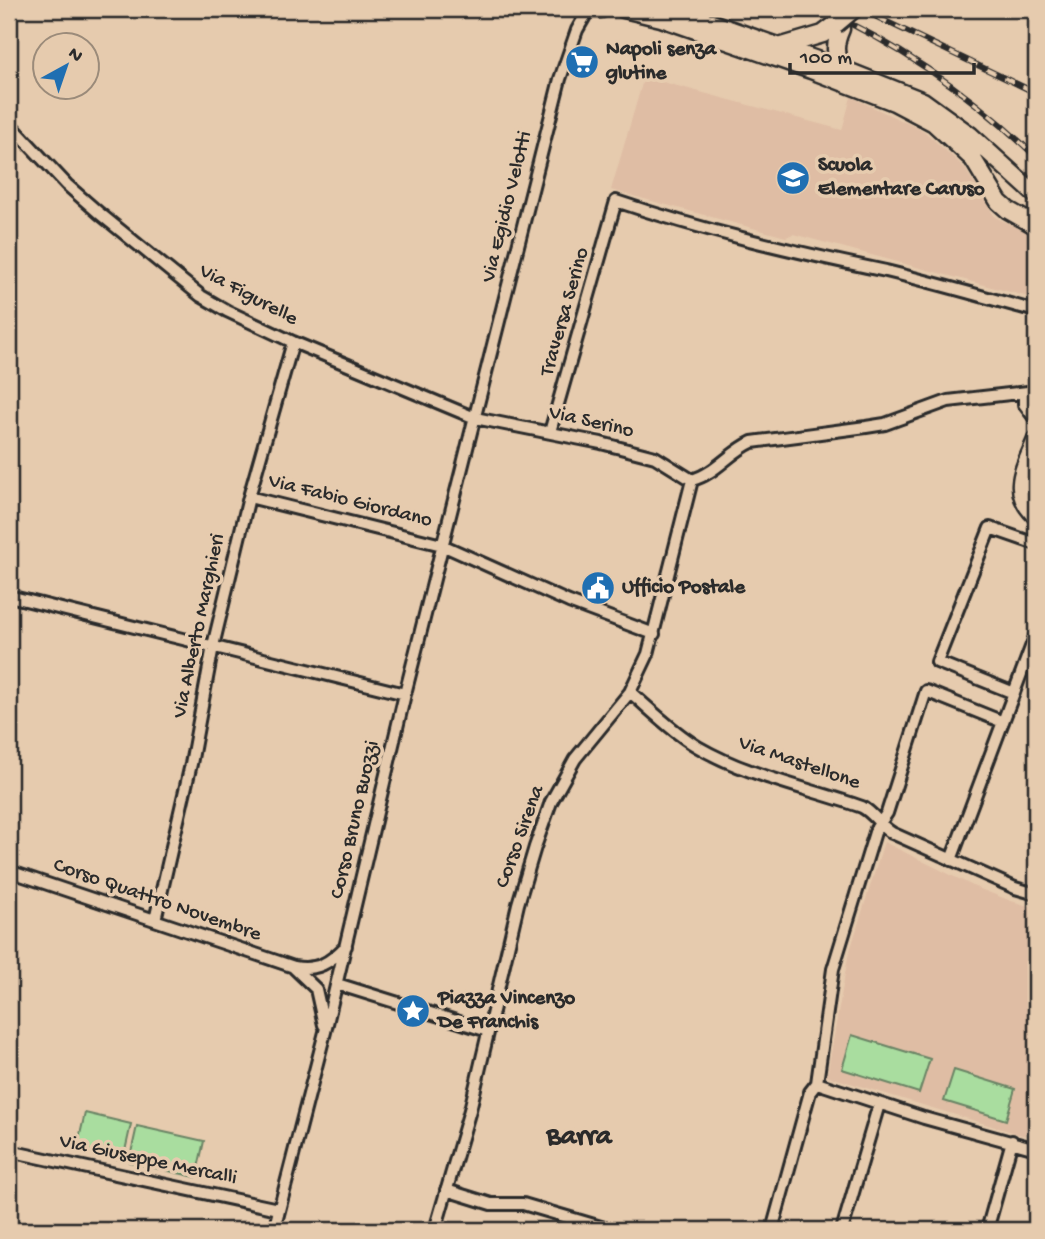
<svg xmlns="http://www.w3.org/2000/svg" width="1045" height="1239" font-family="'Gochi Hand',sans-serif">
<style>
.built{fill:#dfbda4}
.grass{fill:url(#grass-tufts);stroke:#6a8465;stroke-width:2}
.pitch{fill:#a9dd9f;stroke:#6a8465;stroke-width:2}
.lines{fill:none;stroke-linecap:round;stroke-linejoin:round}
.street-casing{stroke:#2b2b2b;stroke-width:16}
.secondary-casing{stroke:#2b2b2b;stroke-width:21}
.street{stroke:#e6cbae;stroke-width:10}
.secondary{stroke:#e6cbae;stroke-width:16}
.rail-casing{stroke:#2b2b2b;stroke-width:6}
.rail{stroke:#e6cbae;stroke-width:3.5;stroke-dasharray:10;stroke-linecap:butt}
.secondary-bridge-casing{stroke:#2b2b2b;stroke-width:21;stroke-linecap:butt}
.secondary-bridge{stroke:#e6cbae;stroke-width:16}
.labels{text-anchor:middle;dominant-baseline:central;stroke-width:7;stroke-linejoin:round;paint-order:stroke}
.poi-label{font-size:21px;font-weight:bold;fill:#2b2b2b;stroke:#e6cbae;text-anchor:start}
.street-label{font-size:21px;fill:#2b2b2b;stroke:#e6cbae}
.district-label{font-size:28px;font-weight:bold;fill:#2b2b2b;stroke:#e6cbae}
</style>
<defs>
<pattern id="grass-tufts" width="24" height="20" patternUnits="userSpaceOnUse" patternTransform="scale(1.75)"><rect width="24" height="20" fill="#a9dd9f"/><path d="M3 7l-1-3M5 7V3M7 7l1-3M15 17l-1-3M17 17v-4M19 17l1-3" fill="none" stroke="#92be89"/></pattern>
</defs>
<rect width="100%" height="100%" fill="#e6cbae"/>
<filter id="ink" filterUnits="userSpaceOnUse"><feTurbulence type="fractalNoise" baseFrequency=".0143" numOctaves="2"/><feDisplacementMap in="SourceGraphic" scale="14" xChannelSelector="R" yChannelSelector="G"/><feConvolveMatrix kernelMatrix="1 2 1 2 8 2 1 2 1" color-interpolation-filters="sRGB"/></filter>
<g filter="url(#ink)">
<path class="built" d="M644 77 842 130 851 97 924 131 964 167 995 217 1036 237V299L793 234 786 237 611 190Z
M884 842 975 887 1011 901 1036 908V1098L1025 1136 827 1076 848 957Z"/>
<path class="grass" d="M1036 466V506C1024 495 1025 477 1036 466Z"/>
<path class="pitch" d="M852 1035 930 1059 919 1093 842 1069Z
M954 1070 1015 1089 1006 1120 944 1101Z
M85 1113 131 1124 123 1160 77 1148Z
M137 1126 204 1141 196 1177 129 1162Z"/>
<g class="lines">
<g class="street-casing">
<path id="street" d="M9 123 67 185 99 213 201 296 227 311 293 342 475 418 601 443 655 457 692 480
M1030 392 1024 397V404L1036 420
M550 432 616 201C704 231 795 252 886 271 936 283 987 298 1036 311
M692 480C715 474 730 452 752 442L866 427 885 424 948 401 1036 391
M249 497 442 545 569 602 654 634
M9 596 405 694
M630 692C652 711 673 732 698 747 748 776 808 788 862 807 874 813 880 826 892 833L1015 888 1036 894
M1014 693 937 662 990 528 1036 544
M951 860 1036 634
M9 871 294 967C317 971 330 963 346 946
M155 920 191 764 213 646 249 497 293 342
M294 968 316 989 324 1025
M337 984 488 1031
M817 1083 833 969 876 829 887 813 926 691 1003 722
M817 1083 924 1118 1036 1149
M9 1151 278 1209
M446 1190 491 1204H523L611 1230
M274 1230 325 1032 405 694 560 79 577 30 589 9
M435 1230 470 1110 518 904 535 847 551 802 575 759 630 692 648 654 692 480
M772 1230 810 1092 817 1083
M842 1230 879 1104
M987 1230 1012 1141"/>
</g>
<g class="secondary-casing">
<path id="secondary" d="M589 9H601
M624 9 661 18 811 70 894 102 934 123 973 159 999 202 1008 210 1036 226
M672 9 840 68 923 101 970 135 1036 195
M779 47 823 34 835 25
M840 68C835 52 834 45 841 29
M1036 440C1024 469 1009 491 1036 516"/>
</g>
<use href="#street" class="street"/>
<use href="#secondary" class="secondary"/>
<g class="rail-casing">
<path id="rail" d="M820 9C900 45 973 96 1036 157
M860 9 1036 93"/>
</g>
<use href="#rail" class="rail"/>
<g class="secondary-bridge-casing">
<path id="secondary-bridge" d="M835 25 854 9"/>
</g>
<use href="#secondary-bridge" class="secondary-bridge"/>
</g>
</g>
<defs>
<g id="supermarket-disc" transform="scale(1.75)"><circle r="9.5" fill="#1f6fb2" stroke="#e6cbae"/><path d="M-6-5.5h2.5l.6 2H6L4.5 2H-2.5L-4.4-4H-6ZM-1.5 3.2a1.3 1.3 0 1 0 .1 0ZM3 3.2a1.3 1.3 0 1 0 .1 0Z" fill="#fff"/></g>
<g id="school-disc" transform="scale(1.75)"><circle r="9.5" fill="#1f6fb2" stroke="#e6cbae"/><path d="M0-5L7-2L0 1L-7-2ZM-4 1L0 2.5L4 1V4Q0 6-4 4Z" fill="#fff"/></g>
<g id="civic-disc" transform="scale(1.75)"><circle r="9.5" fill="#1f6fb2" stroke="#e6cbae"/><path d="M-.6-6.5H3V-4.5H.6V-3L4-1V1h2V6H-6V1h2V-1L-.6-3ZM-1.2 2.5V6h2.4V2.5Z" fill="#fff"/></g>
<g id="sight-disc" transform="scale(1.75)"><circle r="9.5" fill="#1f6fb2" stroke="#e6cbae"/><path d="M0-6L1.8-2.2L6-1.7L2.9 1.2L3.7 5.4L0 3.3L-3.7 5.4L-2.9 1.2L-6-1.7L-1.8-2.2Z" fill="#fff"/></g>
</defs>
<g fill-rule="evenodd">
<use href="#supermarket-disc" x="582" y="62"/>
<use href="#school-disc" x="793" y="178"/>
<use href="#civic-disc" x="598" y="588"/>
<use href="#sight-disc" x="413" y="1011"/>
</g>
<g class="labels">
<g class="poi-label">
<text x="606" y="50">Napoli senza<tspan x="606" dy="24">glutine</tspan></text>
<text x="818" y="166">Scuola<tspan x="818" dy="24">Elementare Caruso</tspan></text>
<text x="622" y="588">Ufficio Postale</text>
<text x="438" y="999">Piazza Vincenzo<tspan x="438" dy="24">De Franchis</tspan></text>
</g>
<g class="street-label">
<text transform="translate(508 207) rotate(-76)">Via Egidio Velotti</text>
<text transform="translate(248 296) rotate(28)">Via Figurelle</text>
<text transform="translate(566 312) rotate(-74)">Traversa Serino</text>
<text transform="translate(591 423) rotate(13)">Via Serino</text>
<text transform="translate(350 502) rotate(14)">Via Fabio Giordano</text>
<text transform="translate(200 626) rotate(-78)">Via Alberto Marghieri</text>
<text transform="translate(799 764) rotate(19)">Via Mastellone</text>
<text transform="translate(356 820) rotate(-77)">Corso Bruno Buozzi</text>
<text transform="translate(521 837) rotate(-70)">Corso Sirena</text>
<text transform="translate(157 901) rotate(19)">Corso Quattro Novembre</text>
<text transform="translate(148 1161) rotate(12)">Via Giuseppe Mercalli</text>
</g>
<g class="district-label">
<text x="579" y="1137">Barra</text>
</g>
</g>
<rect width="1045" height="1239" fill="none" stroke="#e6cbae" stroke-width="35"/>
<rect x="18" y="18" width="1010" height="1204" fill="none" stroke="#2b2b2b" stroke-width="2.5" filter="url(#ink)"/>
<g transform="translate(66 66) rotate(40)"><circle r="33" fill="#e6cbae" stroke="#9b8b7a" stroke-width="2"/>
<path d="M0-5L12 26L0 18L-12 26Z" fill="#1f6fb2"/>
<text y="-10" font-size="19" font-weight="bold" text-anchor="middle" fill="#2b2b2b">N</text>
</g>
<path d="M790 63v10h184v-10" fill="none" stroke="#2b2b2b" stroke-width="3.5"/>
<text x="800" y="63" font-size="21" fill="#2b2b2b" stroke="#e6cbae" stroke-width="5" paint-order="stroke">100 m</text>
</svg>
